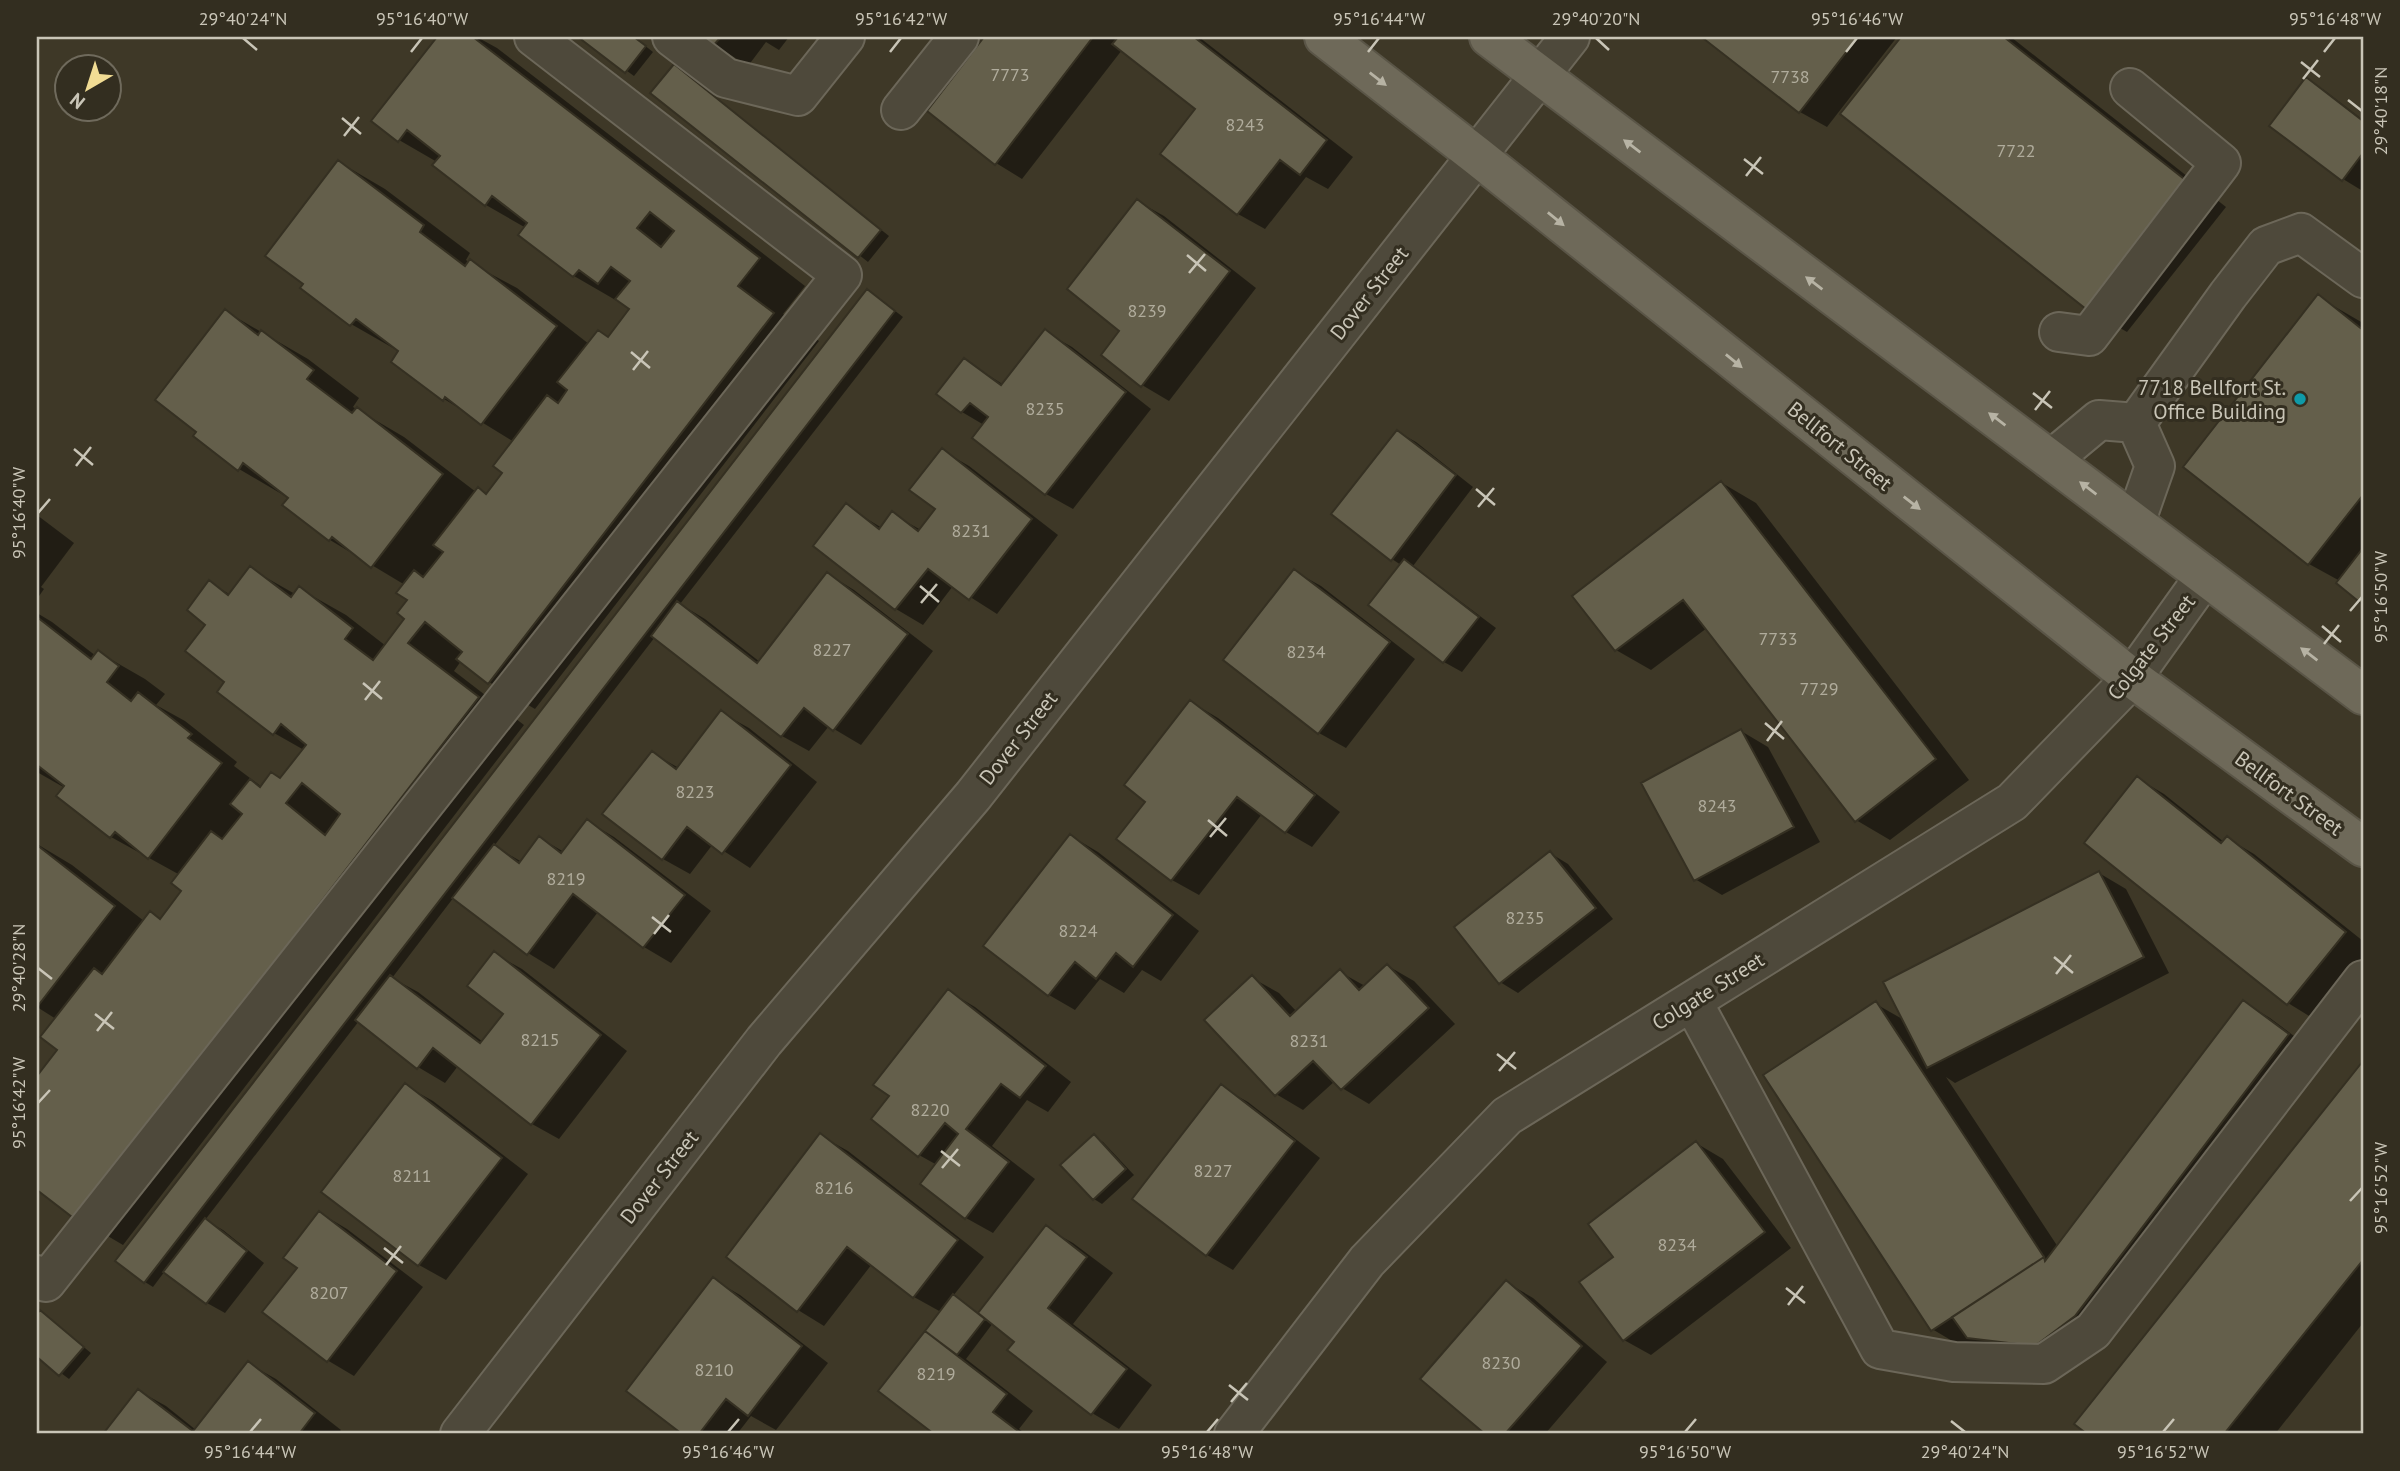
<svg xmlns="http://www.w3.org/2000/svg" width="2400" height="1471" font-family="'PT Sans',sans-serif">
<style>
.shadow{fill:#0007}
.building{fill:#645f4b;stroke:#353022;stroke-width:2;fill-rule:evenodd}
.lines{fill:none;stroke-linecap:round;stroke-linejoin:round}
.minor-casing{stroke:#6c6759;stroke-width:42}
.major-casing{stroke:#5a5547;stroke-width:42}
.minor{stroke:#4e493b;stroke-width:38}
.major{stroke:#6e6959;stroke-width:38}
.oneway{fill:#b7b3a4}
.ticks{fill:none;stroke:#c9c5b7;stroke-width:2.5}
.culture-dot{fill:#0f9aa8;stroke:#332e20;stroke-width:2.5}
.labels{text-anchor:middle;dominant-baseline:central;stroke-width:6;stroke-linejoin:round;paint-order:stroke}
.number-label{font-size:18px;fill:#b0ac9c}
.street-label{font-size:21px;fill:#c9c5b7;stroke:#332e20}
.poi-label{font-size:21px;fill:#c9c5b7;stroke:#332e20;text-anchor:end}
.neatline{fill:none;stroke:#c9c5b7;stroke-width:2.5}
.ticks-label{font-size:18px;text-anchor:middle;fill:#c9c5b7}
</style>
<rect width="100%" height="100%" fill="#3e3827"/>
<path class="shadow" d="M439 37H477L497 48 805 286 783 314 819 341 535 709 489 682 461 661 454 671 524 725 123 1245 77 1218 37 1187V1076L38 1077 59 1050 56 1019 37 1007V844L72 865 144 921 150 913 161 920 184 891 180 875 111 837 65 788 37 772V613L52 622 96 656 98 652 145 679 165 694 156 705 185 721 237 762 234 766 262 787 281 780 304 750 274 733 226 682 208 624 210 583 231 595 251 569 295 594 300 589 346 615 386 646 407 619 409 600 405 585 330 540 287 494 285 496 239 469 225 311 308 359 359 398 353 407 404 437 476 492 487 495 505 472 514 442 444 399 400 352 351 324 339 162 385 189 470 253 466 260 470 263 517 288 589 344 609 339 631 309 574 276 526 228 486 205 437 162 399 140 374 121Z
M580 37H634L653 52 634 76Z
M702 37H789L779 50 766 42 748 66Z
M987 37H1199L1353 157 1328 189 1306 177 1265 229 1238 214 1197 108 1122 50 1022 179 996 163 929 111Z
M1708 37H1897L1827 127 1800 112 1706 39Z
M1903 37H2011L2226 207 2127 332 2092 312 1842 113Z
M683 72 889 236 868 262 653 93Z
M2306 79 2324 90 2363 120V186L2361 190 2343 179Z
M1137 201 1164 216 1256 288 1169 401 1142 385 1122 330Z
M876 296 903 317 680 604 705 619 760 662 828 574 854 590 933 651 861 745 829 726 809 751 782 736 655 637 494 846 522 862 540 838 564 852 587 821 614 837 711 911 671 963 644 947 598 912 554 969 528 953 454 897 392 978 418 992 483 1042 505 1014 495 954 522 969 627 1051 559 1139 532 1124 458 1066 445 1083 418 1067 359 1021 205 1220 223 1230 264 1263 225 1313 207 1303 165 1271 153 1287 145 1282Z
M2318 297 2363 323V602L2338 583 2340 581 2309 564 2185 467Z
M1045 332 1072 347 1151 409 1073 509 1046 494 974 438 984 425 962 412 964 360 1004 385Z
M1398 432 1416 442 1473 487 1413 566 1496 628 1462 672 1444 662 1370 605 1401 565 1392 559Z
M943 451 969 466 1058 535 997 614 953 586 923 625 896 609 815 545 846 506 882 528 892 514 921 530 937 509Z
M1722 483 1756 503 1969 780 1890 840 1856 820 1707 628 1651 670 1616 650 1574 596Z
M37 515 74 543 41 587 44 589 37 599Z
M1294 571 1321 586 1415 659 1346 748 1319 733 1226 660Z
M1191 702 1218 718 1340 812 1312 847 1286 832 1262 814 1199 895 1172 880 1147 802Z
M722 713 749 728 817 782 750 868 713 844 690 874 663 859 652 753 679 768Z
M1741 731 1768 747 1820 842 1722 895 1695 879Z
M2137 778 2164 794 2224 842 2227 838 2254 854 2363 941V958L2314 1019 2288 1003Z
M1071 836 1098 852 1199 931 1161 981 1142 970 1124 993 1100 979 1075 1010 1049 995Z
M1550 853 1568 864 1613 919 1518 993 1500 982Z
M2099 873 2126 889 2169 973 1955 1083 1946 1077 2058 1247 2243 1002 2270 1018 2314 1051 2063 1361 1995 1353 1977 1342 1966 1349 1932 1329 1876 1004 1904 1020Z
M1388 966 1414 981 1455 1024 1369 1104 1342 1088 1335 1081 1303 1110 1276 1094 1252 978 1279 993 1297 1012 1340 972 1365 986Z
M948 991 975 1007 1071 1082 1048 1112 1027 1100 992 1146 1035 1179 993 1233 966 1218 922 1183 937 1165 919 1155 873 1119 891 1096Z
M2363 1063V1323L2275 1434H2089L2077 1424Z
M406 1086 433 1101 528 1174 446 1280 419 1265 324 1191Z
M1221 1087 1248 1102 1320 1158 1233 1270 1207 1255Z
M821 1136 848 1151 984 1257 953 1296 979 1315 1046 1228 1073 1243 1113 1273 1073 1324 1152 1385 1119 1429 1092 1413 1017 1341 993 1323 966 1359 1033 1411 1019 1429 1026 1434H937L881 1391 941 1312 914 1297 872 1264 824 1326 798 1310Z
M1094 1137 1103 1142 1134 1175 1102 1204 1094 1199Z
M1696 1143 1723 1159 1791 1248 1651 1355 1624 1340 1615 1257Z
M320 1213 347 1229 423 1287 354 1376 327 1360 299 1267Z
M714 1280 740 1295 828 1363 776 1430 751 1416 737 1434H685L628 1391Z
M1506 1282 1533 1298 1607 1362 1545 1434H1487L1422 1378Z
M41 1312 91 1353 69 1379 41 1358 37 1363V1317Z
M249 1364 276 1379 341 1430 337 1434H105L139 1391 166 1406 196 1430Z"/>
<path class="building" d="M437 37H473L760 258 738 286 774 313 488 684 456 659 462 652 425 622 408 643 479 697 76 1220 37 1190V1076L57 1050 40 1037 94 968 102 974 150 911 160 919 181 891 171 883 211 831 222 839 242 814 230 804 250 779 260 787 271 772 280 778 306 745 281 724 273 735 217 692 224 682 185 651 205 625 187 610 209 580 228 595 250 566 291 597 299 586 353 628 345 639 373 660 404 619 397 613 407 600 396 593 414 570 423 577 443 552 433 545 478 487 486 494 502 473 493 466 547 395 558 403 567 390 557 382 598 330 608 337 629 309 615 299 630 281 611 267 598 284 579 270 573 277 518 235 527 223 492 196 485 206 432 165 440 156 407 130 398 142 371 121ZM650 212 674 231 661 247 637 228ZM302 783 340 814 325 835 286 803Z
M578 37H634L646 46 625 73Z
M699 37H721L712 47Z
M984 37H1093L995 165 927 111Z
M1118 37H1194L1327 140 1300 175 1280 160 1237 215 1160 154 1195 109 1112 44Z
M1706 37H1858L1799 113 1704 39Z
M1901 37H2004L2193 186 2091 313 1840 114Z
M674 64 881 230 858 258 650 93Z
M2306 77 2363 121V153L2342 181 2269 126Z
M338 160 424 225 420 232 465 266 470 259 557 326 481 425 445 397 443 401 391 362 398 351 356 319 350 326 300 288 303 284 265 256Z
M1137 199 1230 271 1141 387 1101 355 1119 331 1067 289Z
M867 289 895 311 144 1283 115 1261Z
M2318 294 2363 330V495L2308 565 2183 467Z
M225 309 258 335 261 330 314 370 307 379 352 413 357 407 443 474 371 568 332 537 329 541 282 505 288 498 243 463 238 471 193 436 196 432 155 400Z
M1045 329 1126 392 1045 495 972 438 988 417 970 403 961 413 936 394 964 358 1001 385Z
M1397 430 1456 475 1391 561 1331 514Z
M942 448 1032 519 969 600 928 569 895 610 813 546 846 503 879 529 892 511 918 531 935 509 909 490Z
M1721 481 1936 759 1855 822 1683 600 1615 651 1572 596Z
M2363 548V605L2336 583Z
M1404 559 1479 617 1443 663 1368 605Z
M1294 569 1390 642 1318 734 1223 660Z
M827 572 908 634 833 731 804 708 781 737 651 636 677 601 757 663Z
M37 617 91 659 98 650 119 666 107 682 131 701 138 692 192 734 188 738 222 763 148 859 115 832 110 838 56 796 64 786 37 765Z
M1190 700 1315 795 1285 833 1237 797 1171 881 1116 839 1145 802 1124 785Z
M721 710 791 765 722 854 687 827 662 860 602 814 652 751 676 769Z
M1741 729 1794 827 1694 881 1641 783Z
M2137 776 2221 843 2227 836 2346 932 2287 1005 2084 843Z
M587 819 685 895 643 948 573 894 527 955 452 898 494 844 519 863 539 836 561 853Z
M1070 834 1173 915 1133 967 1116 953 1096 979 1075 962 1048 996 983 946Z
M37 845 115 906 37 1007Z
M1550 851 1596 908 1499 984 1454 927Z
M2099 871 2144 957 1927 1068 1883 982Z
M494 951 601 1035 531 1125 433 1048 417 1069 355 1020 390 975 480 1043 503 1014 467 986Z
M1387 964 1429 1008 1341 1090 1313 1061 1275 1096 1204 1020 1252 975 1290 1016 1340 969 1359 990Z
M948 989 1046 1066 1020 1098 1001 1084 966 1129 1009 1162 965 1219 920 1184 958 1134 945 1123 918 1157 871 1119 889 1096 873 1085Z
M2243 1000 2289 1034 2075 1316 2035 1346 1967 1338 1952 1317 2044 1257 2045 1261Z
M1876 1001 2044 1257 1931 1331 1763 1075Z
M2363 1061V1260L2224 1434H2087L2074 1424Z
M405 1083 502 1158 418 1266 321 1192Z
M1221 1084 1295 1141 1206 1256 1132 1199Z
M820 1133 958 1240 913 1298 847 1247 797 1312 726 1257Z
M1094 1134 1126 1169 1093 1200 1060 1165Z
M1696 1141 1765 1232 1623 1341 1579 1282 1613 1257 1588 1224Z
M319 1211 397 1271 327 1362 262 1312 297 1268 283 1258Z
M205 1218 247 1251 206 1304 163 1272Z
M1046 1225 1087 1257 1048 1308 1127 1369 1091 1415 1007 1350 1014 1342 978 1313Z
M713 1277 802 1346 748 1416 726 1399 699 1434H682L626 1391Z
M1506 1280 1582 1346 1505 1434H1485L1420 1379Z
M953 1294 985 1319 957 1355 925 1331Z
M40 1310 84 1347 59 1376 37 1357V1314Z
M925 1331 1007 1394 993 1412 1022 1434H934L878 1391Z
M248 1361 315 1413 299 1434H103L138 1389 193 1431Z"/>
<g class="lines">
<g class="minor-casing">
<path id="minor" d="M672 37 726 78 798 96 845 37
M901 110 959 37
M2059 332 2089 336 2221 163 2130 88
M2136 423 2228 295 2266 246 2301 233 2363 278
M2051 460 2099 420 2136 423 2155 466 2135 523
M1692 1001 1880 1349 1954 1362 2044 1364 2093 1331 2363 980
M37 1275 46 1282 842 275 534 37
M460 1434 764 1041 973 796 1570 37
M1234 1434 1367 1261 1507 1116 2012 802 2132 678 2205 576"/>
</g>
<g class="major-casing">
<path id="major" d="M1324 37 1477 156 2132 678 2363 847
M1489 37 2363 695"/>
</g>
<use href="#minor" class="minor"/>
<use href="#major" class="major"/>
</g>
<defs><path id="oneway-solid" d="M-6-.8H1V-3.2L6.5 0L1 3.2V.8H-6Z" transform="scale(1.75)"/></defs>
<g class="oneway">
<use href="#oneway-solid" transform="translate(1378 79) rotate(38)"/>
<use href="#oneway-solid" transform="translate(1632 146) rotate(-143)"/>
<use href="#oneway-solid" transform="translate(1556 219) rotate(39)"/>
<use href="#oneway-solid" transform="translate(1814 283) rotate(-143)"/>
<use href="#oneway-solid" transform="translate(1734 361) rotate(39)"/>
<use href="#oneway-solid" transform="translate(1997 419) rotate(-143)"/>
<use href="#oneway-solid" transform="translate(2088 488) rotate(-143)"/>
<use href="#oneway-solid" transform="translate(1912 503) rotate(38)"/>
<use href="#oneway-solid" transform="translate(2309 654) rotate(-143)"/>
</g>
<path class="ticks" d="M243 38 257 50M1596 38 1609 50M411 52 422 38M890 52 901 38M1368 52 1379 38M1846 52 1857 38M2324 52 2335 38M2301 62 2320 77M2303 79 2318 60M2348 100 2362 111M342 118 361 134M344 136 359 117M1744 159 1763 174M1746 176 1761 157M1187 255 1206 271M1189 273 1205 254M631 352 650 368M633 370 648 351M2033 393 2052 408M2035 410 2050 391M74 449 93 465M76 466 91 447M1476 489 1495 505M1478 507 1494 488M38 513 50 499M920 586 939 602M921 603 937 584M2350 611 2362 597M2322 626 2341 642M2324 644 2339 625M363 683 382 699M365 700 380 681M1765 723 1784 739M1767 741 1782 721M1208 820 1227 836M1210 837 1226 818M652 917 671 932M654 934 669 915M2054 957 2073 973M38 968 52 979M2056 974 2071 955M95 1014 114 1029M97 1031 112 1012M1497 1054 1516 1069M1499 1071 1515 1052M38 1103 50 1090M941 1151 960 1166M942 1168 958 1149M2350 1201 2362 1188M384 1248 403 1263M386 1265 401 1246M1786 1288 1805 1303M1788 1305 1803 1286M1229 1385 1248 1400M1231 1402 1247 1383M1951 1421 1965 1432M250 1432 261 1419M728 1432 739 1419M1207 1432 1218 1419M1685 1432 1696 1419M2163 1432 2174 1419"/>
<circle class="culture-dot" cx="2300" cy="399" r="7"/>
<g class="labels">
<g class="number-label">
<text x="1010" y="74">7773</text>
<text x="1790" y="76">7738</text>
<text x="1245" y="124">8243</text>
<text x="2016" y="150">7722</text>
<text x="1147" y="310">8239</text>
<text x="1045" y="408">8235</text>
<text x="971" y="530">8231</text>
<text x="1778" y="638">7733</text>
<text x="832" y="649">8227</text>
<text x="1306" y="651">8234</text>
<text x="1819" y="688">7729</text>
<text x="695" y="791">8223</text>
<text x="1717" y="805">8243</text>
<text x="566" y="878">8219</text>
<text x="1525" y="917">8235</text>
<text x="1078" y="930">8224</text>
<text x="540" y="1039">8215</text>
<text x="1309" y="1040">8231</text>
<text x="930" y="1109">8220</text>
<text x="1213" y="1170">8227</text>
<text x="412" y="1175">8211</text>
<text x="834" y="1187">8216</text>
<text x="1677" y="1244">8234</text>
<text x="329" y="1292">8207</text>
<text x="1501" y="1362">8230</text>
<text x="714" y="1369">8210</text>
<text x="936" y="1373">8219</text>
</g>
<g class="street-label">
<text transform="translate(1369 293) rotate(-52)">Dover Street</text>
<text transform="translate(1840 446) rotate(39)">Bellfort Street</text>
<text transform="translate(2151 647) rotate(-52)">Colgate Street</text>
<text transform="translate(1018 738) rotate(-52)">Dover Street</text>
<text transform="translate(2289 793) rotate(36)">Bellfort Street</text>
<text transform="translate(1708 991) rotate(-32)">Colgate Street</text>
<text transform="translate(659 1177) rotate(-52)">Dover Street</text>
</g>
<g class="poi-label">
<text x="2286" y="387">7718 Bellfort St.<tspan x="2286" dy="24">Office Building</tspan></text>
</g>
</g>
<rect width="2400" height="1471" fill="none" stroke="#332e20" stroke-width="77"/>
<g transform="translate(88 88) rotate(219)"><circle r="33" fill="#332e20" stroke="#6f6a5c" stroke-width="2"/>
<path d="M0-5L12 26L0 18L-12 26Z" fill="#f1dc94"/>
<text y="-10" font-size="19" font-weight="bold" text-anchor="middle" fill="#c9c5b7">N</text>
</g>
<rect x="38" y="38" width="2324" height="1394" class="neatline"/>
<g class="ticks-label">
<text x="243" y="25">29°40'24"N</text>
<text x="422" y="25">95°16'40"W</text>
<text x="901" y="25">95°16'42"W</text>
<text x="1379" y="25">95°16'44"W</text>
<text x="1596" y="25">29°40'20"N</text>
<text x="1857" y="25">95°16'46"W</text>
<text x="2335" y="25">95°16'48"W</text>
<text transform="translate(2381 111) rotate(-90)" y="6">29°40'18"N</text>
<text transform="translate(19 513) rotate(-90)" y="6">95°16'40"W</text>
<text transform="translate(2381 597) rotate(-90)" y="6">95°16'50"W</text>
<text transform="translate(19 968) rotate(-90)" y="6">29°40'28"N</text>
<text transform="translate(19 1103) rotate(-90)" y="6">95°16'42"W</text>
<text transform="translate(2381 1188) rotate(-90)" y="6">95°16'52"W</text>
<text x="250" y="1458">95°16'44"W</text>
<text x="728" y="1458">95°16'46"W</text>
<text x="1207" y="1458">95°16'48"W</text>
<text x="1685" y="1458">95°16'50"W</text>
<text x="1965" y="1458">29°40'24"N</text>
<text x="2163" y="1458">95°16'52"W</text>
</g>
</svg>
